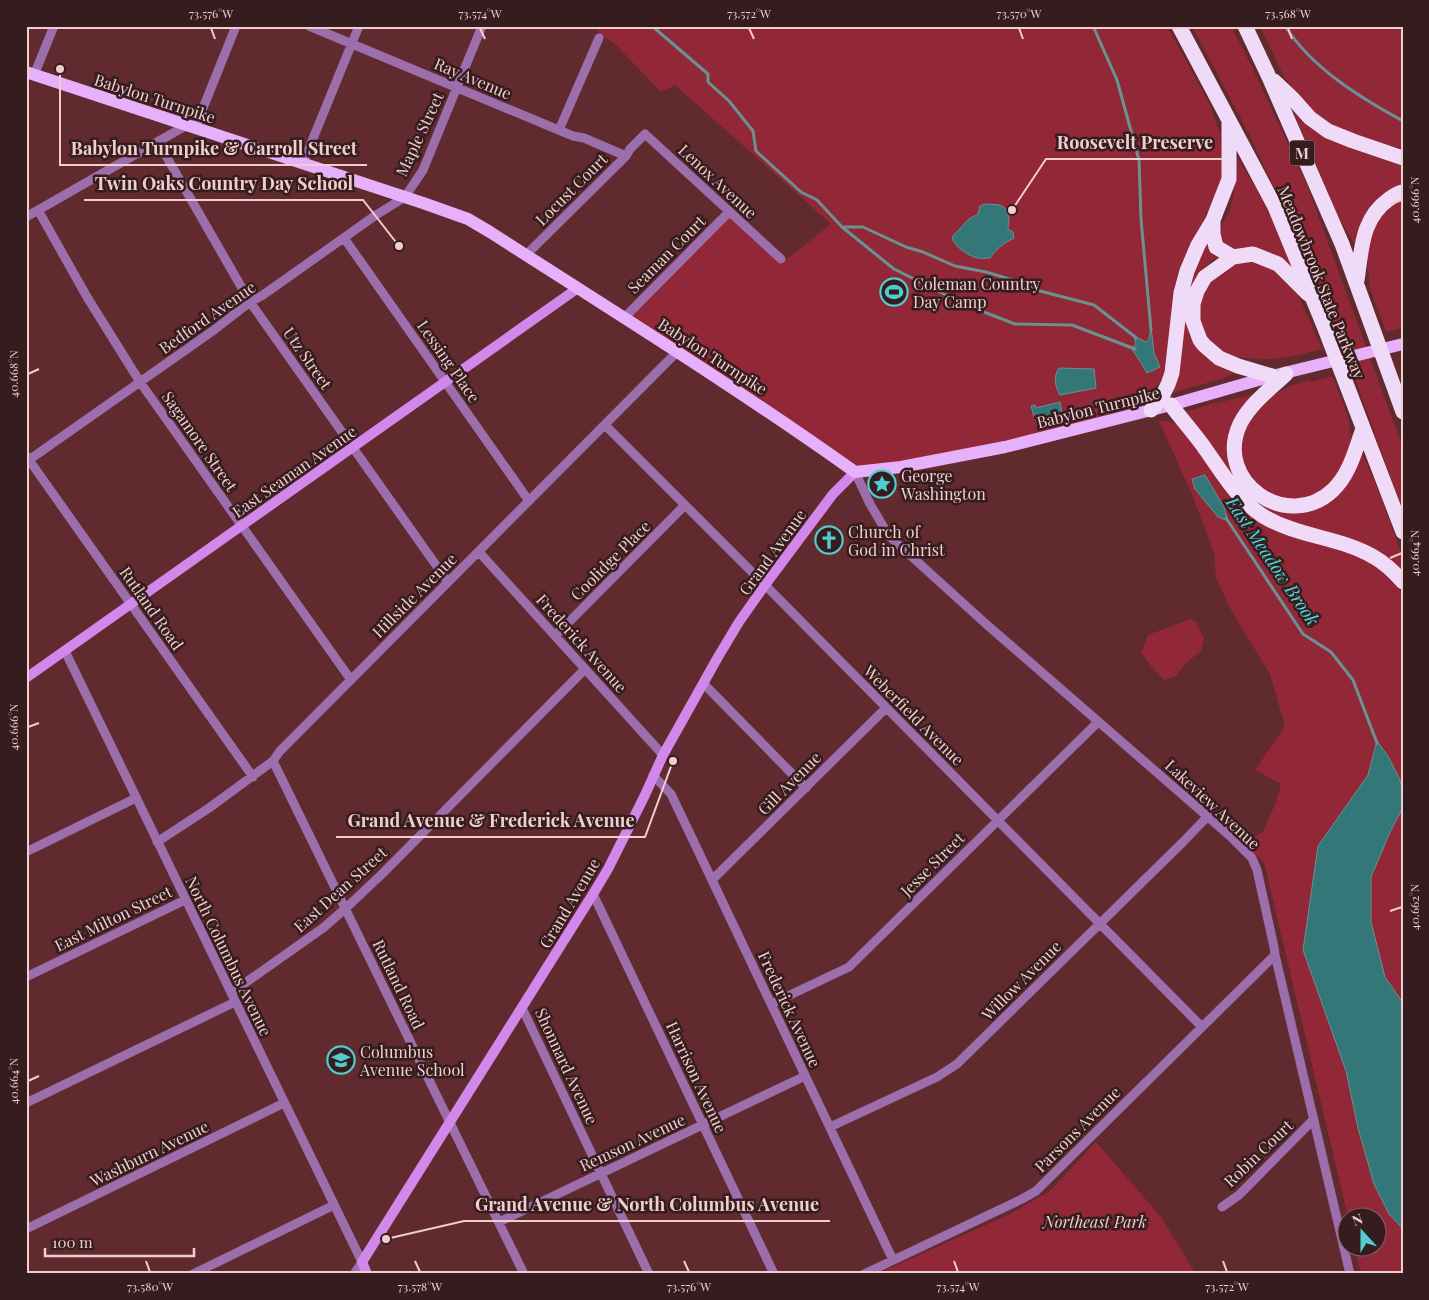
<svg xmlns="http://www.w3.org/2000/svg" width="1429" height="1300" font-family="'Playfair Display',serif">
<style>
.green{fill:#912737}
.water{fill:#337778;stroke:#6c9192}
.lines{fill:none;stroke-linecap:round;stroke-linejoin:round}
.stream{stroke:#6c9192;stroke-width:3}
.street{stroke:#9c6fac;stroke-width:9}
.secondary{stroke:#d188ea;stroke-width:10}
.primary{stroke:#e6b0fa;stroke-width:12}
.highway{stroke:#efdaf7;stroke-width:15}
.ticks{fill:none;stroke:#f1cece;stroke-width:2}
.labels{text-anchor:middle;dominant-baseline:central;stroke-width:5;stroke-linejoin:round;paint-order:stroke}
.shield{fill:#351c1e;stroke:#b99999;stroke-width:1}
.shield-label{font-size:15px;font-weight:bold;fill:#f1cece}
.street-label{font-size:16px;fill:#f1cece;stroke:#351c1e}
.poi-label{font-size:16px;fill:#f1cece;stroke:#351c1e;text-anchor:start}
.park-label{font-size:16px;font-style:italic;fill:#f0cdce;stroke:#351c1e}
.water-label{font-size:18px;font-style:italic;fill:#4bdadc;stroke:#351c1e}
.leader{fill:none;stroke:#f1cece;stroke-width:2}
.callout-dot{fill:#f1cece;stroke:#351c1e;stroke-width:2}
.callout-label{font-size:18px;text-anchor:middle;font-weight:bold;fill:#f1cece;stroke:#351c1e;stroke-width:5;stroke-linejoin:round;paint-order:stroke}
.neatline{fill:none;stroke:#f1cece;stroke-width:2}
.ticks-label{font-size:12px;text-anchor:middle;fill:#f1cece}
</style>
<rect width="100%" height="100%" fill="#612a2e"/>
<path class="green" d="M593 26H1167L1209 103 1220 133 1223 171 1216 195 1183 263 1167 376 1148 394 1129 400 1133 416 856 473 626 317 729 215 782 263 831 224 675 85 661 92 613 42 601 35Z
M1192 26H1231L1253 69 1307 185 1403 448V512L1340 337 1301 244 1246 128Z
M1260 26H1403V149L1342 131 1321 120 1300 100 1283 75Z
M1289 102 1403 163V186L1356 247 1338 216Z
M1232 149 1256 188 1273 221 1296 275 1221 245 1218 232 1230 210 1234 192Z
M1403 197V328L1386 332 1370 288 1366 248 1375 219Z
M1207 239 1222 255 1211 261 1196 278 1187 322 1234 374 1221 379 1169 394 1186 289Z
M1253 261 1279 271 1298 294 1322 349C1292 357 1269 363 1239 357L1236 361 1215 349 1204 337 1196 316 1199 295 1211 276 1233 262Z
M1333 376 1349 420 1351 438 1345 465 1328 489 1304 500 1281 499 1262 492 1245 471 1239 449 1245 423 1270 397 1287 387 1309 380 1310 382Z
M1261 393 1231 429 1246 490 1314 507 1360 448 1381 497 1403 559V576L1269 515 1246 497 1185 412 1211 404Z
M1159 421C1168 420 1174 423 1181 427L1247 512 1363 556 1393 579 1403 595V792C1399 773 1389 756 1377 741L1368 775 1318 846 1345 1069 1358 1128 1374 1184 1389 1214 1403 1229V1274H1361L1355 1248H1376V1218L1348 1217 1264 862 1249 849 1252 839 1264 830 1276 802 1281 784 1255 770 1285 726 1270 674 1233 614 1216 578 1214 553 1191 492Z
M1190 619 1196 622 1204 639 1201 651 1185 664 1176 676 1164 680 1151 666 1141 652 1148 635Z
M1403 808V1005L1385 977 1371 922V877L1391 830Z
M1096 1142 1161 1217 1196 1274H888L886 1270 1008 1215 1050 1191Z"/>
<path class="water" d="M985 204 1000 205 1005 208 1009 217 1008 229 1013 232 1014 238C1004 243 996 249 990 258 987 258 981 259 977 258 969 256 953 246 952 237L969 219 978 214 980 206Z
M1151 327 1154 353 1160 367 1147 373 1140 361 1131 348 1136 345 1134 336 1146 342 1149 339Z
M1059 368 1094 369 1096 388 1060 395C1055 386 1053 377 1059 368Z
M1060 402 1062 413 1035 420 1031 406 1035 405 1036 408Z
M1205 475 1224 507 1228 521 1218 517 1195 489 1192 479Z
M1377 741 1388 756 1400 780 1403 792V808L1391 830 1371 877V922L1385 977 1403 1003V1229L1389 1214 1374 1184 1358 1128 1346 1071 1303 950 1318 846 1368 775Z"/>
<g class="lines">
<path class="stream" d="M652 26 708 74V82L729 101 753 131 756 151 801 192 817 200 842 227H863L906 247 923 252 955 266 986 272 1026 284 1040 291 1094 305 1134 336 1136 338
M1093 26 1117 80 1139 160 1141 219 1151 330
M1285 26C1312 68 1359 97 1403 121
M842 227 894 269 966 305 1015 324 1072 325 1135 349
M1226 518 1303 634 1331 652 1353 680 1377 743"/>
<path class="street" d="M309 26 573 136 584 138 626 156
M34 75 54 26
M195 128 236 26
M559 130 599 38
M158 142 250 302 448 582
M303 163 359 26
M38 210 87 297 140 382 351 680
M26 217 187 125
M344 238 529 501
M526 255 626 156 630 149 645 134 781 259
M624 318 729 212
M605 425 765 585 1202 1027
M27 457 253 777
M26 462 214 330 250 302 263 295 376 215 405 197 423 170 482 26
M855 472 870 504 889 536 986 624 1230 836 1252 858 1257 870 1274 947 1275 955 1350 1274
M479 552 663 755
M555 636 685 505
M65 651 362 1262 354 1274
M703 683 806 788
M273 761 524 1274
M653 775 671 794 893 1260
M157 842 209 808 273 761 280 751 677 352
M26 852 136 798
M712 880 886 708
M593 894 774 1274
M26 977 185 900
M231 993 323 928 346 908 383 873 585 669
M771 1004 849 967 1098 722
M522 1008 649 1274
M26 1103 235 1002
M830 1127 937 1077 957 1064 1183 842 1207 817
M1222 1207 1239 1195 1314 1119
M499 1222 805 1076
M26 1229 284 1103
M193 1274 334 1205
M864 1274 1022 1199 1036 1191 1275 955"/>
<path class="secondary" d="M26 678 578 288
M367 1274 362 1262 593 894 608 869 645 795 663 755 718 657 739 622 765 585 833 494 855 472"/>
<path class="primary" d="M26 72 423 203 468 219 490 232C613 311 737 388 855 472L901 467 1005 447 1171 405 1272 376 1403 344"/>
<path class="highway" d="M1179 26 1275 207 1324 326 1403 532
M1245 26 1269 77 1342 244 1403 412
M1274 81 1293 99 1310 118 1328 131 1353 141 1403 158
M1213 220V234L1216 247 1233 257
M1357 280C1362 249 1361 219 1389 199 1394 196 1397 193 1403 192
M1286 374C1270 389 1250 404 1240 424 1213 482 1288 533 1333 490 1350 474 1355 450 1363 429
M1272 376 1238 366 1219 358 1204 345 1200 340 1193 321V304L1197 291 1205 277 1233 257 1253 254 1278 264 1308 294
M1171 405C1182 420 1195 434 1206 450 1223 474 1237 499 1263 516 1298 537 1340 537 1374 557 1385 563 1395 573 1403 582
M1151 410C1162 399 1168 387 1172 373L1181 293 1187 271 1198 245 1213 220 1229 179V123"/>
</g>
<path class="ticks" d="M211 28 215 39M480 28 485 39M749 28 754 39M1019 28 1023 39M1288 28 1292 39M1390 204 1402 200M28 374 39 369M1390 558 1402 553M28 727 39 723M1390 911 1402 907M28 1081 39 1076M146 1261 150 1272M415 1261 420 1272M684 1261 689 1272M954 1261 958 1272M1223 1261 1227 1272"/>
<defs>
<g id="stadium-ring" transform="scale(1.4375)"><circle r="9.5" fill="#351c1e" stroke="#52cdcf" stroke-width="1.5"/><path d="M0-5a6.5 5 0 1 0 0 10a6.5 5 0 1 0 0-10ZM-3.5-1.8h7v3.6h-7Z" fill="#52cdcf"/></g>
<g id="sight-ring" transform="scale(1.4375)"><circle r="9.5" fill="#351c1e" stroke="#52cdcf" stroke-width="1.5"/><path d="M0-6L1.8-2.2L6-1.7L2.9 1.2L3.7 5.4L0 3.3L-3.7 5.4L-2.9 1.2L-6-1.7L-1.8-2.2Z" fill="#52cdcf"/></g>
<g id="church-ring" transform="scale(1.4375)"><circle r="9.5" fill="#351c1e" stroke="#52cdcf" stroke-width="1.5"/><path d="M-1.2-6h2.4v3.5h3.3v2.4h-3.3V6h-2.4V-.1h-3.3v-2.4h3.3Z" fill="#52cdcf"/></g>
<g id="school-ring" transform="scale(1.4375)"><circle r="9.5" fill="#351c1e" stroke="#52cdcf" stroke-width="1.5"/><path d="M0-5L7-2L0 1L-7-2ZM-4 1L0 2.5L4 1V4Q0 6-4 4Z" fill="#52cdcf"/></g>
</defs>
<g fill-rule="evenodd">
<use href="#stadium-ring" x="894" y="292"/>
<use href="#sight-ring" x="882" y="484"/>
<use href="#church-ring" x="829" y="540"/>
<use href="#school-ring" x="341" y="1060"/>
</g>
<g class="labels">
<rect class="shield" x="1289.5" y="140.5" width="25" height="25" rx="4"/>
<g class="shield-label">
<text x="1302" y="153">M</text>
</g>
<g class="street-label">
<text transform="translate(473 78) rotate(23)">Ray Avenue</text>
<text transform="translate(155 98) rotate(18)">Babylon Turnpike</text>
<text transform="translate(419 134) rotate(-65)">Maple Street</text>
<text transform="translate(718 181) rotate(43)">Lenox Avenue</text>
<text transform="translate(571 189) rotate(-45)">Locust Court</text>
<text transform="translate(666 254) rotate(-45)">Seaman Court</text>
<text transform="translate(1322 282) rotate(68)">Meadowbrook State Parkway</text>
<text transform="translate(207 317) rotate(-35)">Bedford Avenue</text>
<text transform="translate(713 356) rotate(33)">Babylon Turnpike</text>
<text transform="translate(308 358) rotate(55)">Utz Street</text>
<text transform="translate(449 361) rotate(55)">Lessing Place</text>
<text transform="translate(1098 407) rotate(-14)">Babylon Turnpike</text>
<text transform="translate(200 441) rotate(55)">Sagamore Street</text>
<text transform="translate(294 471) rotate(-35)">East Seaman Avenue</text>
<text transform="translate(772 552) rotate(-54)">Grand Avenue</text>
<text transform="translate(610 560) rotate(-45)">Coolidge Place</text>
<text transform="translate(414 595) rotate(-45)">Hillside Avenue</text>
<text transform="translate(152 608) rotate(55)">Rutland Road</text>
<text transform="translate(582 643) rotate(48)">Frederick Avenue</text>
<text transform="translate(914 715) rotate(45)">Weberfield Avenue</text>
<text transform="translate(789 783) rotate(-45)">Gill Avenue</text>
<text transform="translate(1213 804) rotate(43)">Lakeview Avenue</text>
<text transform="translate(932 864) rotate(-45)">Jesse Street</text>
<text transform="translate(340 889) rotate(-42)">East Dean Street</text>
<text transform="translate(569 903) rotate(-59)">Grand Avenue</text>
<text transform="translate(113 918) rotate(-26)">East Milton Street</text>
<text transform="translate(229 956) rotate(64)">North Columbus Avenue</text>
<text transform="translate(1021 980) rotate(-45)">Willow Avenue</text>
<text transform="translate(399 984) rotate(64)">Rutland Road</text>
<text transform="translate(790 1009) rotate(65)">Frederick Avenue</text>
<text transform="translate(567 1066) rotate(65)">Shonnard Avenue</text>
<text transform="translate(697 1077) rotate(65)">Harrison Avenue</text>
<text transform="translate(1077 1129) rotate(-45)">Parsons Avenue</text>
<text transform="translate(632 1142) rotate(-25)">Remson Avenue</text>
<text transform="translate(149 1153) rotate(-26)">Washburn Avenue</text>
<text transform="translate(1258 1153) rotate(-44)">Robin Court</text>
</g>
<g class="poi-label">
<text x="913" y="283">Coleman Country<tspan x="913" dy="18">Day Camp</tspan></text>
<text x="901" y="475">George<tspan x="901" dy="18">Washington</tspan></text>
<text x="848" y="531">Church of<tspan x="848" dy="18">God in Christ</tspan></text>
<text x="360" y="1051">Columbus<tspan x="360" dy="18">Avenue School</tspan></text>
</g>
<g class="park-label">
<text x="1095" y="1221">Northeast Park</text>
</g>
<g class="water-label">
<text transform="translate(1273 561) rotate(56)">East Meadow Brook</text>
</g>
</g>
<path class="leader" d="M1012 210L1046 159H1223M60 69L60 165H367M399 246L363 200H84M673 761L645 837H336M386 1239L464 1221H830"/>
<g class="callout-dot">
<circle cx="1012" cy="210" r="5"/>
<circle cx="60" cy="69" r="5"/>
<circle cx="399" cy="246" r="5"/>
<circle cx="673" cy="761" r="5"/>
<circle cx="386" cy="1239" r="5"/>
</g>
<g class="callout-label">
<text x="1135" y="149">Roosevelt Preserve</text>
<text x="214" y="155">Babylon Turnpike &amp; Carroll Street</text>
<text x="224" y="190">Twin Oaks Country Day School</text>
<text x="491" y="827">Grand Avenue &amp; Frederick Avenue</text>
<text x="647" y="1211">Grand Avenue &amp; North Columbus Avenue</text>
</g>
<rect width="1429" height="1300" fill="none" stroke="#351c1e" stroke-width="55"/>
<g transform="translate(1362 1232) rotate(339)"><circle r="24" fill="#351c1e" stroke="#806364"/>
<path d="M0-4L9 19L0 12L-9 19Z" fill="#52cdcf"/>
<text y="-8" font-size="14" font-weight="bold" text-anchor="middle" fill="#f1cece">N</text>
</g>
<path d="M45 1248v8h149v-8" fill="none" stroke="#f1cece" stroke-width="2.5"/>
<text x="52" y="1248" font-size="15" fill="#f1cece" stroke="#351c1e" stroke-width="4" paint-order="stroke">100 m</text>
<rect x="28" y="28" width="1374" height="1244" class="neatline"/>
<g class="ticks-label">
<text x="211" y="18">73.576°W</text>
<text x="480" y="18">73.574°W</text>
<text x="749" y="18">73.572°W</text>
<text x="1019" y="18">73.570°W</text>
<text x="1288" y="18">73.568°W</text>
<text transform="translate(1415 200) rotate(-90)" y="4">40.666°N</text>
<text transform="translate(14 374) rotate(-90)" y="4">40.668°N</text>
<text transform="translate(1415 553) rotate(-90)" y="4">40.664°N</text>
<text transform="translate(14 727) rotate(-90)" y="4">40.666°N</text>
<text transform="translate(1415 907) rotate(-90)" y="4">40.662°N</text>
<text transform="translate(14 1081) rotate(-90)" y="4">40.664°N</text>
<text x="150" y="1291">73.580°W</text>
<text x="420" y="1291">73.578°W</text>
<text x="689" y="1291">73.576°W</text>
<text x="958" y="1291">73.574°W</text>
<text x="1227" y="1291">73.572°W</text>
</g>
</svg>
